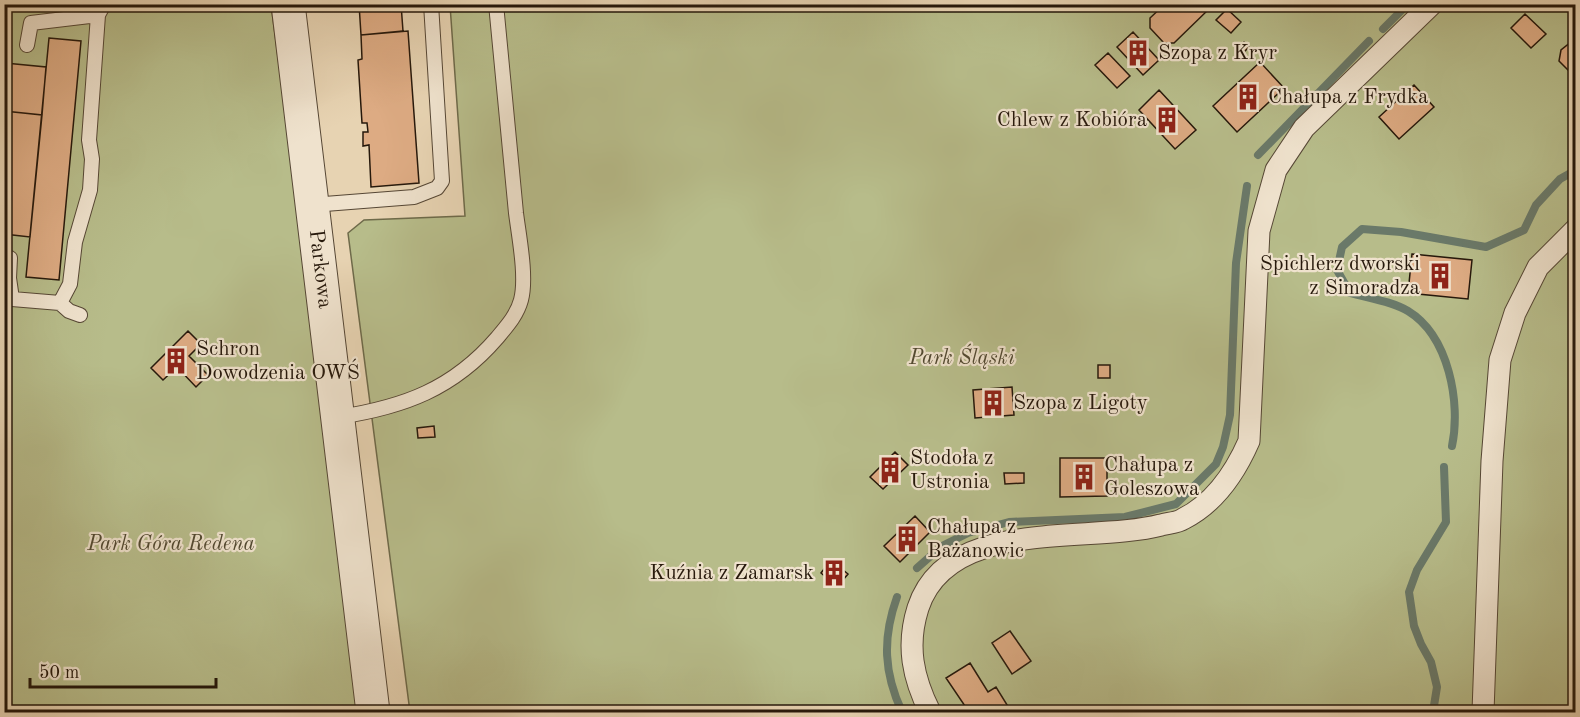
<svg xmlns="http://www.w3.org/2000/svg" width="1580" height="717" font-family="'Old Standard TT',serif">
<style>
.green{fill:#b7bc8a;stroke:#6e6a4a;stroke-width:1.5}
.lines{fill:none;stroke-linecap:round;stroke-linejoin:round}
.stream{stroke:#6a7969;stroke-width:8}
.building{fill:#ddab83;stroke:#26180b;stroke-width:1.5}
.service-casing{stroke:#564735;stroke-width:16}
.pedestrian-casing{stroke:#564735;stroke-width:23}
.tertiary-casing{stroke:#564735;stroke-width:35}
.service{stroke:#efe2cd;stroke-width:14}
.pedestrian{stroke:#efe2cd;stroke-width:21}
.tertiary{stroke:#efe2cd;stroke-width:33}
.labels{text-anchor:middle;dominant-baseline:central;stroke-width:4.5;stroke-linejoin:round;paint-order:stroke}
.poi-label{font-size:21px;fill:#26180b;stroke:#efe2cd;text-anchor:start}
.street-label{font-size:21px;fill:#26180b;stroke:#efe2cd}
.park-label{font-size:21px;font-style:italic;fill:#524931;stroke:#efe2cd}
</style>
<rect width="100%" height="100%" fill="#e7d3b2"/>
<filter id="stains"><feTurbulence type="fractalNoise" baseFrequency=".00333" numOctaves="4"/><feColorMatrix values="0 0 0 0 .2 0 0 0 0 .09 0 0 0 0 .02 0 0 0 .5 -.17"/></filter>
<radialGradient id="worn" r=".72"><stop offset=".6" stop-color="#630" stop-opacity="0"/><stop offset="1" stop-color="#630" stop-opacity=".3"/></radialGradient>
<path class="green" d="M4 5H271L317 347 358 712H5Z
M450 5H1575V712H410L348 233 364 220 465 216Z"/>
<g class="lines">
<path class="stream" d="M1383 29 1408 4
M1258 155 1369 41
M1452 446C1461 403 1449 336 1408 311 1391 301 1368 298 1350 293L1337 270 1342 247 1362 229 1401 232 1486 247 1524 230 1536 205 1560 179 1576 170
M917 568 942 546 968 533 1009 522 1125 517 1176 504 1216 464 1223 447 1230 415 1236 263 1247 186
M897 597C882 639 884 673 902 712
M1433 712 1437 687 1431 662 1421 644 1414 626 1409 592 1417 570 1446 522 1444 467"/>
</g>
<path class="building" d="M359 4H401L403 31 361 35Z
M1165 4H1209V9L1174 43H1164L1150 28V18Z
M1227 9 1241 22 1231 33 1216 20Z
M1525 14 1546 34 1531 48 1511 28Z
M408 31 419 183 371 187 369 145 363 146V132H368L367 123H362L358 60 362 59 361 35Z
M1133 32 1159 60 1143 75 1117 47Z
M49 38 81 41 59 280 26 277Z
M1576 38V78L1559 61 1561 50Z
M1244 42 1249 47 1244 52 1239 47Z
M1108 53 1130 76 1117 88 1095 65Z
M1260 62 1284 88 1237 132 1213 106Z
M5 63 46 67 42 115 4 111Z
M1414 85 1434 107 1399 139 1379 117Z
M1159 90 1196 130 1175 149 1139 110Z
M4 111 42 115 30 237 4 234Z
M1412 254 1472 260 1468 299 1408 293Z
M188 331 201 344 189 356 208 375 196 387 177 367 163 380 151 368Z
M1098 365H1110V378H1098Z
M1012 387 1014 415 975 418 973 390Z
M434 426 435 437 418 438 417 428Z
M895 452 908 465 883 489 870 477Z
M1060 458H1107V496L1060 497Z
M1004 473H1024V483L1005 484Z
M915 516 930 532 900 562 884 546Z
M831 560 848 574 837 587 821 573Z
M1010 631 1031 661 1012 674 992 643Z
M970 663 988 692 996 687 1009 708 1002 712H969L946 678Z"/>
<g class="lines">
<g class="service-casing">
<path id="service" d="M27 45 31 23 98 15
M312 205 414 197 437 188 442 181 431 4
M10 258 9 278 12 299 60 303 70 284 75 242 90 190 92 159 89 140 98 15 104 4
M60 303 69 311 80 315
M339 417C404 407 453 389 497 338 507 326 517 315 521 300 527 277 519 237 516 213 510 144 503 74 496 4"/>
</g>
<g class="pedestrian-casing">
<path id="pedestrian" d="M930 712C913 678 906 646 918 608 948 516 1088 544 1161 525 1168 523 1177 523 1183 519 1215 503 1235 473 1249 441L1259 231 1276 170 1304 128 1432 4
M1483 712 1492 461 1500 360 1515 313 1538 267 1576 229"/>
</g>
<g class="tertiary-casing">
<path id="tertiary" d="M288 4 373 712"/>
</g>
<use href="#service" class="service"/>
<use href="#pedestrian" class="pedestrian"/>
<use href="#tertiary" class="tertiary"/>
</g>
<defs>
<g id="building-bare" transform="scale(2.07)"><path d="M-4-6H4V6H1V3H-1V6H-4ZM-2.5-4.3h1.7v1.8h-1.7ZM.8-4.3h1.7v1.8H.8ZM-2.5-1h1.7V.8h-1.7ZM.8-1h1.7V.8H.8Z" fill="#8f2418" stroke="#efe2cd" stroke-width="2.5" paint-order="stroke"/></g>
</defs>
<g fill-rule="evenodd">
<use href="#building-bare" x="1138" y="53"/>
<use href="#building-bare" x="1248" y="97"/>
<use href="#building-bare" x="1167" y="120"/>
<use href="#building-bare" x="1440" y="276"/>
<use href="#building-bare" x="176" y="361"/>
<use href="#building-bare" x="993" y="403"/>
<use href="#building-bare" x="890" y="470"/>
<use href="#building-bare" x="1084" y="477"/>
<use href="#building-bare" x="907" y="539"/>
<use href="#building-bare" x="834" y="573"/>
</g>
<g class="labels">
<g class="poi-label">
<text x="1158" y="53">Szopa z Kryr</text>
<text x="1268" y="97">Chałupa z Frydka</text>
<text x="1147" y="120" text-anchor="end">Chlew z Kobióra</text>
<text x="1420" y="264" text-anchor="end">Spichlerz dworski<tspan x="1420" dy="24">z Simoradza</tspan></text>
<text x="196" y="349">Schron<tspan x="196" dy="24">Dowodzenia OWŚ</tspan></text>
<text x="1013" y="403">Szopa z Ligoty</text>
<text x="910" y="458">Stodoła z<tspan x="910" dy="24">Ustronia</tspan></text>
<text x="1104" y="465">Chałupa z<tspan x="1104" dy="24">Goleszowa</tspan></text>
<text x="927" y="527">Chałupa z<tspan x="927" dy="24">Bażanowic</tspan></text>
<text x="814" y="573" text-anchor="end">Kuźnia z Zamarsk</text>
</g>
<g class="street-label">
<text transform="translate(320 269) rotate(83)">Parkowa</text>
</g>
<g class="park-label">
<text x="962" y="358">Park Śląski</text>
<text x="171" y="544">Park Góra Redena</text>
</g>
</g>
<rect width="1580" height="717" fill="none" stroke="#e7d3b2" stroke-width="24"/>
<rect x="6" y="6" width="1568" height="705" fill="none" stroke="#26180b" stroke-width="3"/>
<rect x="12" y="12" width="1556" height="693" fill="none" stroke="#26180b" stroke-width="1.5"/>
<path d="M30 678v9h186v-9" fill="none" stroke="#26180b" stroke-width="3"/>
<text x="39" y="678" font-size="18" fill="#26180b" stroke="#efe2cd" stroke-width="4.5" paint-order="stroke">50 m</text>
<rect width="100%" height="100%" filter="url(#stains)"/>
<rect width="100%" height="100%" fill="url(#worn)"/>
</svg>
